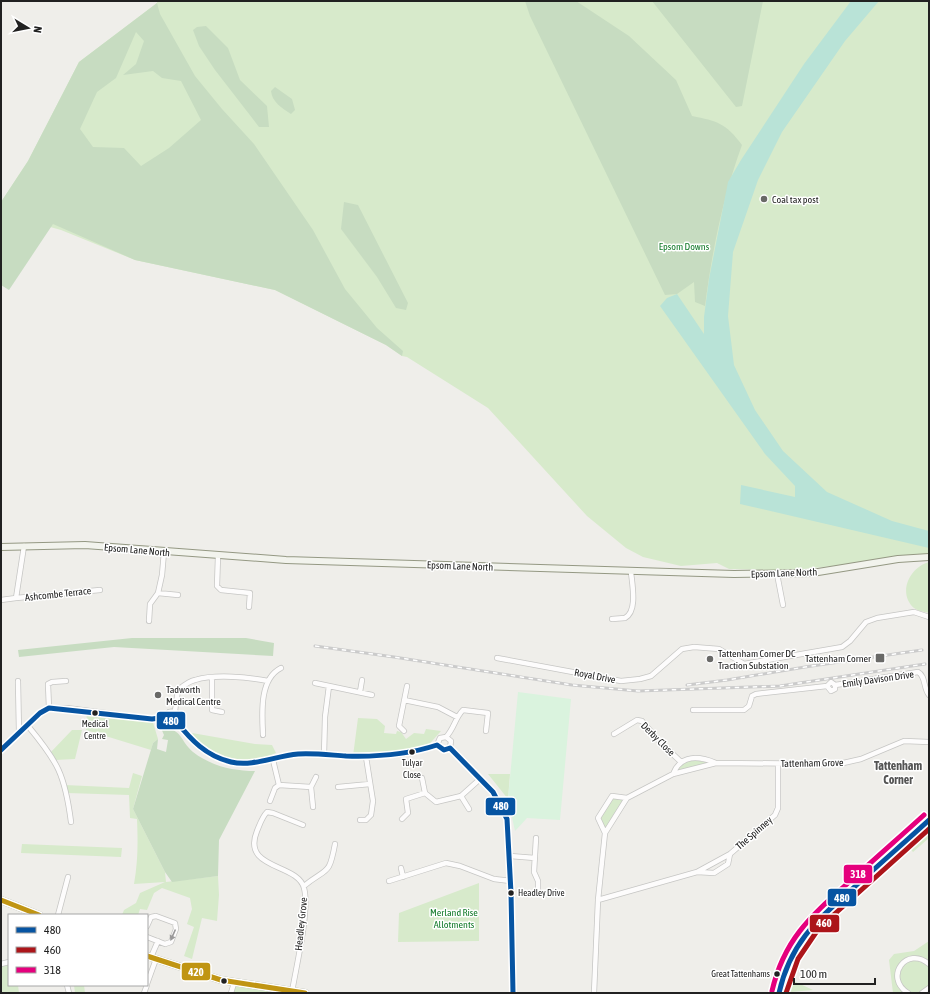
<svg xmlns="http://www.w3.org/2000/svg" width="930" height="994" font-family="'Asap Condensed',sans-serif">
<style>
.grass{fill:#d7eacb}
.forest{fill:#c7dcc1;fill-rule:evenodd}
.park{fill:#daf3de}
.pitch{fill:#b9e3d7}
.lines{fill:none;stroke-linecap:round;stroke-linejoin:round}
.street-casing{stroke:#c6c6c4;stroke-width:6}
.secondary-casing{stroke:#949883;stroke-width:8}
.street{stroke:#fdfcfc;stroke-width:4.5}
.secondary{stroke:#f2f3ed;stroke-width:6}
.rail-casing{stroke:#cbcbcb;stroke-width:3}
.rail{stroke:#fff;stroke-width:1.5;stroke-dasharray:4.5;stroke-linecap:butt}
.bus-1-casing{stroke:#fff;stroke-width:8}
.bus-2-casing{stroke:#fff;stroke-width:8}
.bus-3-casing{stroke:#fff;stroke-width:8}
.bus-4-casing{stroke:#fff;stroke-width:8}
.bus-1{stroke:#0654a2;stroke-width:5}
.bus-2{stroke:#ac151a;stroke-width:5}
.bus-3{stroke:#e5007d;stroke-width:5}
.bus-4{stroke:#c09513;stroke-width:5}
.oneway{fill:#9a9999}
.poi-dot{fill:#696967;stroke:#fff;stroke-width:1.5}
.bus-dot{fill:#212121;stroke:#fff;stroke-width:1.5}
.labels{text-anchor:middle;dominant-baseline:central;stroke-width:3;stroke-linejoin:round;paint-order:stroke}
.bus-label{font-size:9px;fill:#212121;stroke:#fff}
.poi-label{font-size:10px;fill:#212121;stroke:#fff;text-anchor:start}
.park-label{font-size:10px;fill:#137b2b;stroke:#fff}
.street-label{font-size:10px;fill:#212121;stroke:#fff}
.quarter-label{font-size:12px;font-weight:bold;fill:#545454;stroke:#fff}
.line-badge{stroke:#fff;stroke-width:1.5}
.badge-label{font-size:11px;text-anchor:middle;font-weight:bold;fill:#fff}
</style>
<rect width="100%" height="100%" fill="#efeeea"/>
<path class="grass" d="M157 1H929V558L919 557 803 569 773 570 729 569 717 563 681 566 643 557 626 548 587 516 488 408 407 357 402 356 386 345 275 290 135 260 61 230 29 221 1 202 28 161 79 62 157 3Z
M929 562V613C925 612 918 611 914 608 897 593 910 567 929 562Z
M87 711 152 719 158 739 153 743 151 750 86 730Z
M358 718 377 719 385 726 384 733 396 734 397 731 401 732 406 739 414 733 424 734 426 729 441 731 425 749 413 753 353 756Z
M72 730H82L75 759 55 760 50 753Z
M192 733 255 744 272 745 276 753C249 765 207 761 192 733Z
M692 758 716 763 673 774 675 768Z
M133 773 142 776 133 809 165 872 166 882 218 876 219 895 217 921 202 918 192 959 184 956 194 927 187 924 192 909 190 898 162 888 154 893 147 910 140 909 138 915H122L124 910 136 903 140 893 165 882 134 884C138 861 138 843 137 819L130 818 129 795 67 793 65 785 129 788Z
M488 774H510L508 799Z
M612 796 627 798 605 833 598 818Z
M929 828V838L913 852 908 846Z
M22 844 122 848 121 857 21 853Z
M479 883V941L398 942 399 913Z
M929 941V993H893L889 960 894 954 914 951Z
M1 964H9V985H18L19 993H1Z
M783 976 813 990 779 993Z
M234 983 268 988V993H231Z
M74 985H84L85 993H75Z"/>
<path class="forest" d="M525 1H576L629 36 676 80 692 116C717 121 726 123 742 145 723 197 712 251 705 306L695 302 694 282 677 294 665 295 530 16Z
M652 1H763L742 106 736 107Z
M157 3 160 14 195 76 222 109 254 144 313 230 345 289 377 328 403 351 402 356 386 345 275 290 135 260 53 224 9 290 1 285V202L28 161 79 62ZM136 32 144 41 136 64 123 75 153 71 162 78 181 81 201 120 169 148 141 166 124 148 93 147 80 129 97 92 116 78Z
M206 26 228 48 240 80 267 106 269 127H259L215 70 199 46 193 30 197 27Z
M275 87 292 99 295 110 291 114C282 108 272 102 271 91Z
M344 202 358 205 408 303 406 310 396 308 377 277 341 229Z
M132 638H246L274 643 273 656 114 647 19 657 18 650Z
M160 726C184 730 179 740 193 752 211 766 233 771 255 771L219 840 218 876 172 882 165 872 133 809 153 743 158 739 157 749 166 752 168 740 162 739 164 735Z"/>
<path class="park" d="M518 692 571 699 560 820 527 818 515 831 508 799Z"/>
<path class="pitch" d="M851 1H879L845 41 782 132 758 180 733 252 728 316 734 365 755 410 783 451 827 492 892 521 929 531V548L740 504 741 485 795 497V486L765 454 660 306 667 298 677 294 704 334V317L709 279 728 182 741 160 804 64Z"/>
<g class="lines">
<g class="street-casing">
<path id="street" d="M218 556 217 586 221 590 250 593 249 607
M777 574 783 605
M158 593 162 575 164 552
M16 598 100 590
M1 600 16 598 24 546
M612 619 625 618C638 611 632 584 631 572
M149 621 150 604 158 593 178 595
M497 658 621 681 640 679 651 676 682 649 694 647 719 649 744 664 842 647 850 641 866 622 877 618 914 612 929 617
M212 678V710L222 712
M18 681 19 733
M315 683 372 695
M827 686 831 691 835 689V685
M360 692 362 680
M404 700 438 707 457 717
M49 708 48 684 52 682 66 681
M693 710H744L749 706 752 696 756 694 827 686 831 682 835 685 842 684 918 672C926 676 923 688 929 695
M175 711 178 690C183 686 189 681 195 680 215 674 248 677 268 681
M167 717 169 712 175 711 179 715 176 721
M167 717 171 721H176
M176 721C189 738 200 752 221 759 252 770 265 757 293 755 306 753 319 755 332 755 369 757 403 758 437 745
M28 726C58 762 65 775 71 822
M404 731 399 726 407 686
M614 734 637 720 642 721 659 741 681 762
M263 735C262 714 259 679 281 668
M446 737C454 729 455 718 463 710L488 713 486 731
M437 745 440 738 446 737 451 741 450 748
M437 745 444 750 450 748
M450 748 493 792 501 805 507 819 511 893 513 993
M1 750 40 713 49 708H67L152 719 167 717
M324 755 325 717 329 686
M273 760 279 785
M673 774C681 754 699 756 716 763
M422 778 425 793
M311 787 316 777
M338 787 370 784
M461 796 469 809
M270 801 275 788 279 785 311 787 313 807
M402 819 408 813 406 799 425 793 436 802 461 796 480 779
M360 820H366L371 815 373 801 366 757
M605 833 598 818 612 796 627 798
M536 838 534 872 538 881V892
M510 856 535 858
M401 868 403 877
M697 872 714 873 728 864 730 854
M389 881 446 863 460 866 494 879 511 881
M304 886C327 867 329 877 335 844
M598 900 697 872 730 854 775 815 778 808V764
M58 915 68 877
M147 926 151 917 156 916 175 923 176 929 171 942 165 944 147 937
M151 957 158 941
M1 964 9 962
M147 984 156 959
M67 985 69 993
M292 992C296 967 310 910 304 888 298 863 241 870 257 831 260 824 262 817 267 812L273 813 303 825
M144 993 147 985
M231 993 234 983
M594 993 598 900 605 833 627 798 673 774 716 763 839 764 861 759 904 741 929 742
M908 993C883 977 907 945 929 964
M922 993 929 988"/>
</g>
<g class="secondary-casing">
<path id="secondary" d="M1 547 85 545 286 560 734 574 812 573 898 559 929 557
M1 900 39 915
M147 956 221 980 305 993
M779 993C784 966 796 944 814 923L929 820"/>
</g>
<use href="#street" class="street"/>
<use href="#secondary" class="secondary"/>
<g class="rail-casing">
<path id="rail" d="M315 646 394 657 572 685 638 691 780 686 925 664
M687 685 727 680 805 667 922 650"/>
</g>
<use href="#rail" class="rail"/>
<g class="bus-1-casing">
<path id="bus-1" d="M1 750 40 713 49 708 152 719 167 717 171 721H176C191 740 206 756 231 762 253 767 275 756 298 754 314 753 330 755 346 756 378 757 407 755 437 745L444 750 450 748 493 792 507 819 511 893 513 993
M779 993C791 939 821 917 860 882 883 861 906 841 929 820"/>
</g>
<g class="bus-2-casing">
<path id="bus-2" d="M786 993 798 959 819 928 929 829"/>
</g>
<g class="bus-3-casing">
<path id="bus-3" d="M772 991C785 935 816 912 856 876 879 855 902 835 924 815"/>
</g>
<g class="bus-4-casing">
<path id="bus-4" d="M1 900 39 915
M147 956 221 980 305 993"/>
</g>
<use href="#bus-1" class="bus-1"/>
<use href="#bus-2" class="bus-2"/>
<use href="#bus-3" class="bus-3"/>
<use href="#bus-4" class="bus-4"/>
</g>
<defs><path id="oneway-solid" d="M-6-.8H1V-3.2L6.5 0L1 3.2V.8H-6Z"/></defs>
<use class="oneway" href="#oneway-solid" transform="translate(173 935) rotate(114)"/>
<g class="poi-dot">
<circle cx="764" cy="199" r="4"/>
<rect x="875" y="653" width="10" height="10" rx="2"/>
<circle cx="710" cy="659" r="4"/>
<circle cx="158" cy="695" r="4"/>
</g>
<g class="bus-dot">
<circle cx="95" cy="713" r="3.5"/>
<circle cx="412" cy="752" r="3.5"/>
<circle cx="511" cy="893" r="3.5"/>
<circle cx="777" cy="974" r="3.5"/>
<circle cx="224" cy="981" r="3.5"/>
</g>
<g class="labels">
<g class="bus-label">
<text x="95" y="724">Medical<tspan x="95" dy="12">Centre</tspan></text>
<text x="412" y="763">Tulyar<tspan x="412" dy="12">Close</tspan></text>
<text x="518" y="893" text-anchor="start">Headley Drive</text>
<text x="770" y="974" text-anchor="end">Great Tattenhams</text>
</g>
<g class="poi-label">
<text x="772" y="199">Coal tax post</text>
<text x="718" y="653">Tattenham Corner DC<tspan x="718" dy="12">Traction Substation</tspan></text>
<text x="871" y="658" text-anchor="end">Tattenham Corner</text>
<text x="166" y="689">Tadworth<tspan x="166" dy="12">Medical Centre</tspan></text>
</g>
<g class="park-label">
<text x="684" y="246">Epsom Downs</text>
<text x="454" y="912">Merland Rise<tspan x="454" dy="12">Allotments</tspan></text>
</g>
<g class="street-label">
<text transform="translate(137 550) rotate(5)">Epsom Lane North</text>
<text transform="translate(460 566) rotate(2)">Epsom Lane North</text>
<text transform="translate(784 573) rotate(-2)">Epsom Lane North</text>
<text transform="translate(58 594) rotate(-6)">Ashcombe Terrace</text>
<text transform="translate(595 676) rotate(11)">Royal Drive</text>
<text transform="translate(878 679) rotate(-8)">Emily Davison Drive</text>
<text transform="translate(658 739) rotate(45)">Derby Close</text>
<text transform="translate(812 763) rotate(-1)">Tattenham Grove</text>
<text transform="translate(754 833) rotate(-41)">The Spinney</text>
<text transform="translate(301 924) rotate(-84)">Headley Grove</text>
</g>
<g class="quarter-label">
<text x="898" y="766">Tattenham<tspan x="898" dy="14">Corner</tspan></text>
</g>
</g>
<g class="line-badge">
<rect x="156" y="711" width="30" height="19" rx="4" fill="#0654a2"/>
<rect x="485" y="797" width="31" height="19" rx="4" fill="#0654a2"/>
<rect x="843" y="864" width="30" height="20" rx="4" fill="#e5007d"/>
<rect x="827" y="888" width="30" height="19" rx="4" fill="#0654a2"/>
<rect x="809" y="914" width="31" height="19" rx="4" fill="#ac151a"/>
<rect x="181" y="962" width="30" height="19" rx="4" fill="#c09513"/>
</g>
<g class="badge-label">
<text x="171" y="725">480</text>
<text x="501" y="810">480</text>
<text x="858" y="878">318</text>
<text x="842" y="902">480</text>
<text x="824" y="927">460</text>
<text x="196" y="976">420</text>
</g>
<rect width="930" height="994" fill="none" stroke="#212121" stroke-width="4"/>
<rect x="8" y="914" width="140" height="72" fill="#ffffff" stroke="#a6a6a6"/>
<rect x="16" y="927" width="20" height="6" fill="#0654a2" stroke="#a6a6a6"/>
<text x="44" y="934" font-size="12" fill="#212121">480</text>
<rect x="16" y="947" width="20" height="6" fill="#ac151a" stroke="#a6a6a6"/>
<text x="44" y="954" font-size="12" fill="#212121">460</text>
<rect x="16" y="967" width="20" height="6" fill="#e5007d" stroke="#a6a6a6"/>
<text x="44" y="974" font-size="12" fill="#212121">318</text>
<g transform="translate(28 28) rotate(100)" stroke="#ffffff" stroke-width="3" paint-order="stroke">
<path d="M0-3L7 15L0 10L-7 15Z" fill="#212121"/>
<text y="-6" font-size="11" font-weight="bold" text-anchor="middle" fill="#212121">N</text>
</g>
<path d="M794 978v6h81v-6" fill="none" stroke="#212121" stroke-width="2"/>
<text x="800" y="978" font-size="12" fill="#212121" stroke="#ffffff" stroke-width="3" paint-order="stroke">100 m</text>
</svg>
